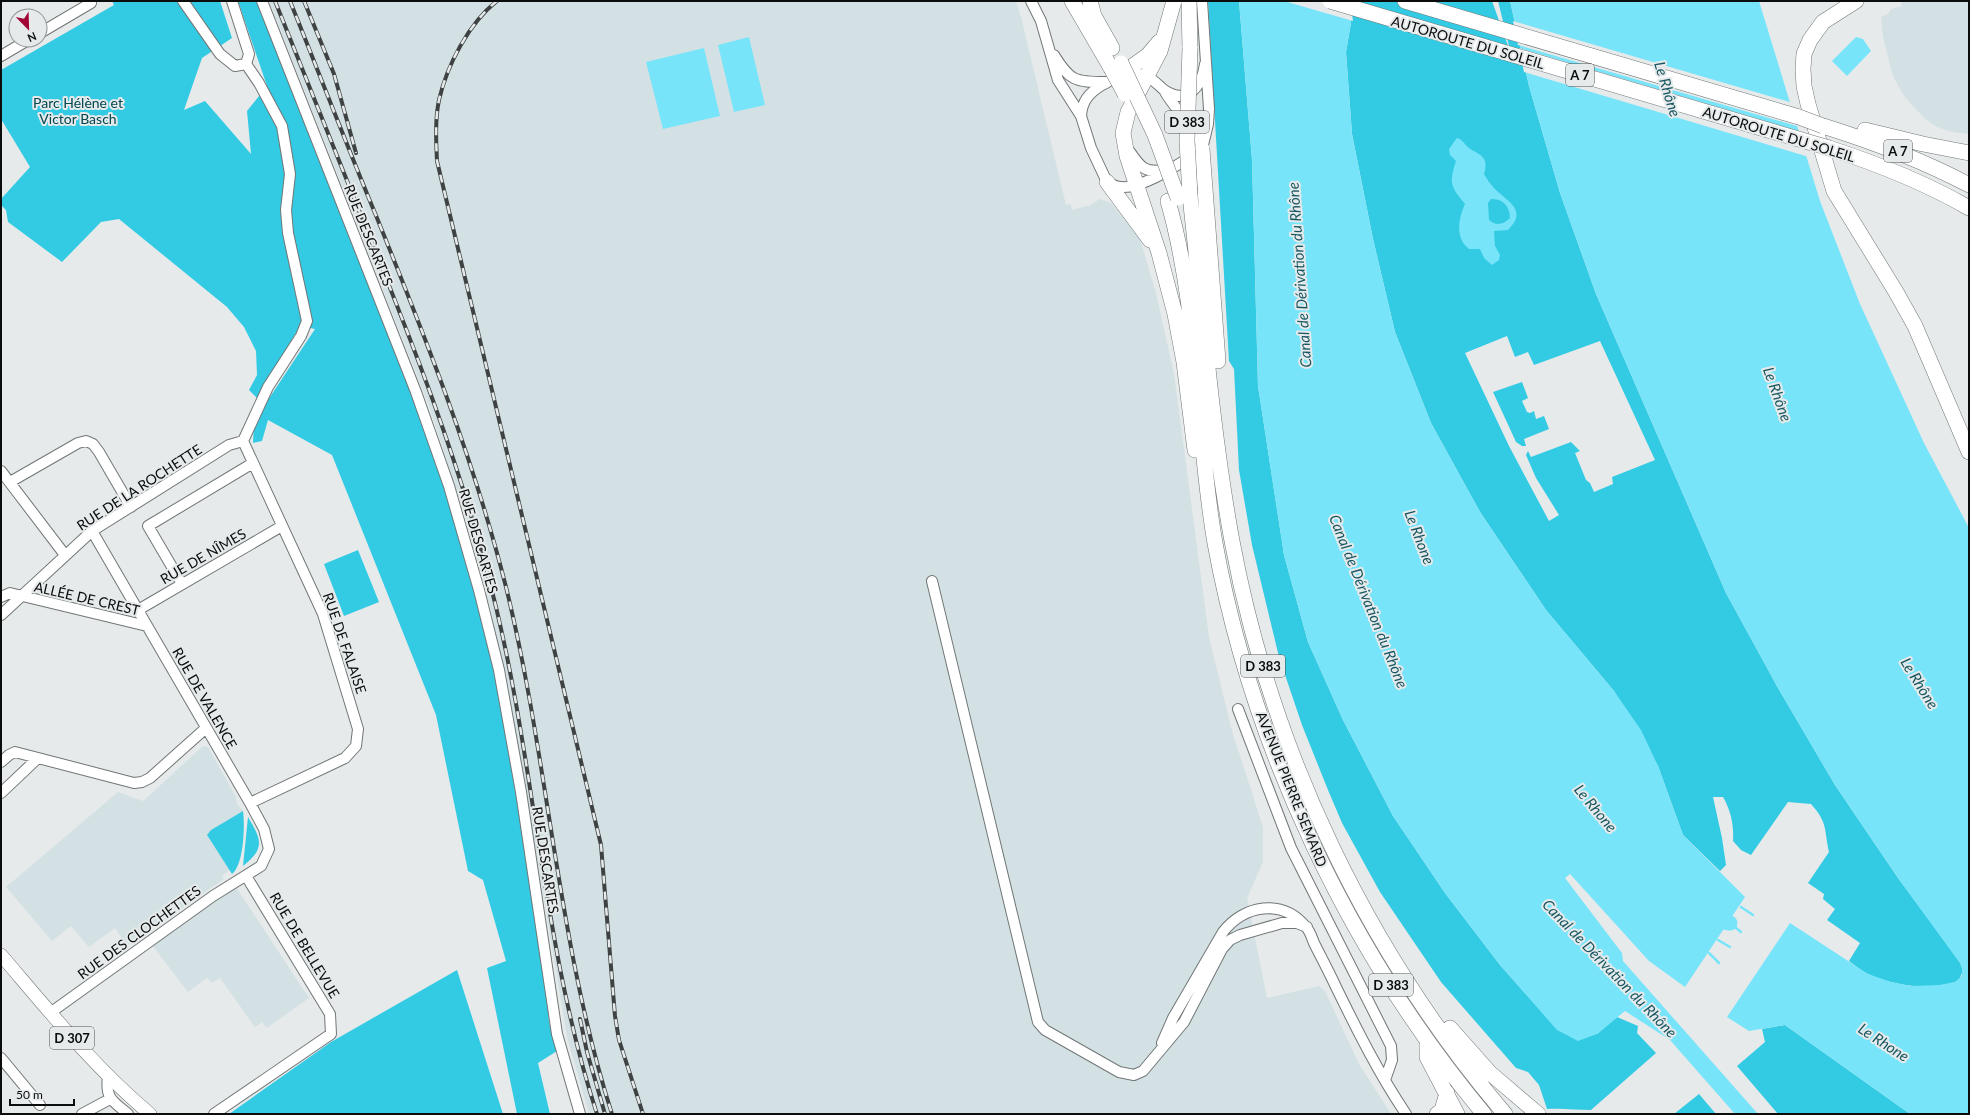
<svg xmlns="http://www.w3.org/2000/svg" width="1970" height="1115" font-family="Lato,sans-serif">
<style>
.built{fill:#d3e1e4}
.green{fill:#33cbe3;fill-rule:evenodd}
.water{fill:#78e4f9;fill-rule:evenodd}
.pier{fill:#e6eaeb}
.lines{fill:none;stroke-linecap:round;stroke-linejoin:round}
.stream{stroke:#78e4f9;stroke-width:2.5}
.river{stroke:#78e4f9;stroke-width:15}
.minor-casing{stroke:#717676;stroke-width:12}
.major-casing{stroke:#717676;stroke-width:14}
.highway-casing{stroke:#717676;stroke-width:16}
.minor{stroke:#fff;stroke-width:10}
.major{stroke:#fff;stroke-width:13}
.highway{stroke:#fff;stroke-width:15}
.rail-casing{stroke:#3f4242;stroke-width:4}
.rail{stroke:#e6eaeb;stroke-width:2.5;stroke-dasharray:8;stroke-linecap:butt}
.highway-bridge-casing{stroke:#717676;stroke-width:16;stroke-linecap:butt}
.highway-bridge{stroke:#fff;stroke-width:15}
.labels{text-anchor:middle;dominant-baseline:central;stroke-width:4;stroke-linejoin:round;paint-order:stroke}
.shield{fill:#e6eaeb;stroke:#4d4f50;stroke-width:1}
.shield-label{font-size:13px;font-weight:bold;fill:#0b0d0d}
.street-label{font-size:14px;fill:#0b0d0d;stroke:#e6eaeb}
.park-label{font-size:14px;fill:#004650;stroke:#e6eaeb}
.water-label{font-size:15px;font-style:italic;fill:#185661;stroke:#e6eaeb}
</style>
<rect width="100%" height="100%" fill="#e6eaeb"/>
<path class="built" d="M269 1H1016L1021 17 1066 205 1071 204 1072 210 1090 205 1100 199 1111 203 1140 239 1156 293 1174 374 1209 637 1232 731 1263 827V862L1247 898 1267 998 1319 986 1325 991 1359 1064 1391 1114H589L567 1037 515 727 491 610 465 517 429 406Z
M1901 1H1969V134L1953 132 1937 127 1925 119 1904 96 1893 76 1883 37 1881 17 1888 14 1891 9 1902 6Z
M203 746 208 747 236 797 237 804 243 811 211 830 209 839 230 870 222 876 224 879 127 946 115 928 89 947 71 926 52 941 6 887 118 792 143 801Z
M236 887 309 998 267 1028 262 1022 255 1027 220 978 212 983 207 978 188 992 152 945Z"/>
<path class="green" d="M112 1H220L232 38 202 58 184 110 205 101 251 154 247 111 267 86 238 1H258L404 370 459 530 496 675 544 965 549 1022 557 1051 538 1063 550 1114H517L487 968 506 961 483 880 468 871 436 715 332 455 268 420 262 441 253 443 254 421 315 329 300 326 257 398 249 390 257 375 256 351 244 327 227 307 119 219 101 222 62 262 8 222 6 210 1 205V199L30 167 1 119V70L114 5Z
M1208 1H1239L1252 160 1258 386 1284 555 1308 642 1343 720 1393 816 1445 893 1500 965 1558 1030 1597 1034 1617 1017 1638 1026 1637 1033 1656 1053 1591 1110C1576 1110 1563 1108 1547 1109L1539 1085 1528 1072 1516 1068 1441 982 1380 892 1342 823 1328 790 1302 725 1279 657 1252 545 1239 470 1234 369 1229 361Z
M1348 1H1492L1511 54 1498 1H1510L1529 86 1560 193 1596 294 1726 593 1778 688 1835 785 1898 878 1960 962 1963 971 1959 980C1936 993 1893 985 1870 975 1862 972 1855 965 1849 961L1860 943 1827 920 1835 909 1823 899 1824 894 1808 883 1829 852C1824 829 1828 823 1811 804L1788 802 1751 855 1741 850 1733 841C1734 825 1731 811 1723 797H1713L1722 838 1726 865 1720 871 1683 835 1658 766 1614 691 1546 610 1480 512 1431 423 1395 332 1373 239 1352 134 1346 52 1351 23ZM1507 336 1515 357 1528 352 1534 365 1600 341 1655 460 1612 477 1613 484 1594 492 1590 483 1586 480 1575 453 1580 451 1571 442 1531 457 1528 451 1526 455 1536 478 1559 515 1549 521 1509 446 1465 353Z
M1522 382 1528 398 1522 401 1527 412 1530 413 1534 411 1536 419 1544 416 1549 429 1524 439 1526 446H1522L1516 442 1493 392Z
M358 550 379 602 344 616 324 564Z
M243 811C245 825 244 865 232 874L207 835 211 830Z
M248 817C261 839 266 848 243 866Z
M457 970 503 1114H229L331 1042Z
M1785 1025 1910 1114H1778L1737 1066 1765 1042 1762 1029Z
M1699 1094 1716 1114H1674Z"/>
<path class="water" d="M1239 1H1348L1351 23 1346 52 1352 134 1373 239 1395 332 1431 423 1480 512 1546 610 1614 691 1641 730 1658 766 1683 835 1745 897 1685 987 1649 961 1570 874 1565 878 1622 953 1623 961 1758 1114H1735L1670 1040 1625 1011 1597 1034 1578 1041 1557 1030 1500 965 1445 893 1393 816 1343 720 1308 642 1284 555 1258 386 1252 160Z
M1510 1H1759L1820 201 1860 304 1924 443 1969 528V1114H1910L1785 1025 1749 1031 1727 1017 1790 923 1868 974 1891 982 1911 986 1939 985 1955 982 1962 976V966L1898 878 1835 785 1778 688 1726 593 1596 294 1560 193 1529 86Z
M749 37 765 105 734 112 718 45Z
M1856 37 1863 39 1871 51 1847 76 1832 61Z
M704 48 720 116 663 129 646 62Z
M1457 138C1463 140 1464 144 1469 148 1481 156 1489 156 1484 174 1487 179 1490 184 1494 188 1506 201 1529 209 1508 230L1494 231 1495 246 1500 255 1499 260 1492 265 1484 258 1480 249H1469C1455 238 1458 219 1465 204 1450 186 1449 183 1456 161L1450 155 1449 149ZM1491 199C1503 198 1510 207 1510 218 1503 225 1496 226 1489 220L1488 203Z"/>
<path class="pier" d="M1284 1H1350L1353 21Z
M1513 21 1793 103 1800 127 1518 45Z
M1519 48 1802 132 1809 157 1524 72Z"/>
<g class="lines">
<path class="stream" d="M1741 907 1753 915
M1730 923 1741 932
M1718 940 1730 947
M1709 953 1719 963"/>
<path class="river" d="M1707 920 1730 923"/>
<g class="minor-casing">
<path id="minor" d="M183 1 220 54 235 66 246 64
M232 1 249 54 246 64
M262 1 416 392 449 486 479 590 499 670 521 792 557 1034 580 1114
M1031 1 1041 21 1058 80 1081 116 1091 148 1107 182C1111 184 1116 187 1121 187 1141 189 1176 166 1192 156
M1202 1 1209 109 1208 124 1202 149
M40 33 91 3
M1054 55C1070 81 1075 82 1105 82
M1 56 28 40
M1164 90C1176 112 1194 124 1202 148
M1081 116C1082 101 1089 93 1102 85 1109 82 1117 75 1124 73 1130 72 1141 74 1148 77 1154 80 1159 86 1164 90 1188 106 1202 86 1205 64
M1130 152C1141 168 1145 173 1165 170
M243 441 323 614 358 729 356 746 345 758 250 803
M243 441 268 387 301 336 307 321 288 233 286 210 290 174 282 126 259 83 246 64
M1 471 65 555
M10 482 78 443 86 441 93 444 99 452 131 507
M932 581 1038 1022 1045 1030 1119 1072 1134 1075 1143 1071 1184 1022 1222 949 1230 940 1240 935 1282 923H1297L1307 927
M182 584 148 526 253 463
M1 597 10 593 147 626
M138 610 282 526
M1 615 92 531 229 445 243 441
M1238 709 1291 848 1391 1046 1392 1060 1385 1080
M1 762 9 755 15 752 134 783 142 782 150 778 206 728
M1 793 38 758
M50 1013 213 896 261 866 269 849 264 829 250 803 92 531
M1162 1043 1173 1018 1223 932C1244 905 1282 898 1306 927 1310 931 1312 938 1314 943 1321 957 1329 972 1336 987 1357 1030 1379 1074 1406 1114
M1 1058 40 1105
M108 1077C105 1099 113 1101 128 1114
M82 1114 110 1099
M214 1114 331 1034 330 1014 246 876"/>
</g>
<g class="major-casing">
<path id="major" d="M1 955C49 1011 93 1066 150 1114"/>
</g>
<g class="highway-casing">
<path id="highway" d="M1072 1 1111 68
M1090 1 1094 16 1112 48
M1174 1 1160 51 1128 112 1123 133 1127 156 1159 253 1175 314 1184 362 1195 450
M1189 1 1190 48
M1405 1 1799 117
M1856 1 1823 22 1810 40 1804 54 1803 69 1804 86 1808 104 1834 191 1896 292 1915 326 1969 452
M1123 73 1148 55 1159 42
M1823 126C1874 142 1922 160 1969 185
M1865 130 1923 144 1969 153
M1829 148C1878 164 1924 182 1969 208
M1202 149 1218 361
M1107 182 1150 240
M1190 196C1203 311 1211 427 1232 541 1271 751 1367 952 1505 1114
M1168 201C1200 313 1195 429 1215 543 1252 748 1351 955 1484 1114
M1450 1028 1490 1073 1538 1114
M1427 1040V1057L1457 1114
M1437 1114 1442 1110 1447 1093"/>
</g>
<use href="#minor" class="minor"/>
<use href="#major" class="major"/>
<use href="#highway" class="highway"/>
<g class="rail-casing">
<path id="rail" d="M275 1C304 73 333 146 362 218 411 339 459 460 491 587 536 761 541 943 597 1114
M290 1C319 73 347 146 377 218 426 339 474 460 506 587 549 761 557 943 612 1114
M304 1 334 74 356 153
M497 1C469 23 447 65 439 100 435 119 436 141 437 161L601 845 615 1016 619 1040 643 1114
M580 1019 587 1052 605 1114"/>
</g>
<use href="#rail" class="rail"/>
<g class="highway-bridge-casing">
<path id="highway-bridge" d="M1330 1 1829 148
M1190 48 1187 140 1190 196
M1121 63 1155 135 1178 198
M1111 68 1125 94
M1799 117 1823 126"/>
</g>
<use href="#highway-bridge" class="highway-bridge"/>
</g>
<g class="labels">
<g class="shield">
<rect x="1566" y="64" width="28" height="22" rx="3"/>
<rect x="1165" y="111" width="44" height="22" rx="3"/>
<rect x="1884" y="140" width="28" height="22" rx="3"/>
<rect x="1241" y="655" width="44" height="22" rx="3"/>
<rect x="1369" y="974" width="44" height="22" rx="3"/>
<rect x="50" y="1027" width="44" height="22" rx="3"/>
</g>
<g class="shield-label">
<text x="1580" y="75">A 7</text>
<text x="1187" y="122">D 383</text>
<text x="1898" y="151">A 7</text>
<text x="1263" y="666">D 383</text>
<text x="1391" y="985">D 383</text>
<text x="72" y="1038">D 307</text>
</g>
<g class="street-label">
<text transform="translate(1468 42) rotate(16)">AUTOROUTE DU SOLEIL</text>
<text transform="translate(1779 134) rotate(17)">AUTOROUTE DU SOLEIL</text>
<text transform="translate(369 235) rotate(68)">RUE DESCARTES</text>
<text transform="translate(139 487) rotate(-33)">RUE DE LA ROCHETTE</text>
<text transform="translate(479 541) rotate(74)">RUE DESCARTES</text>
<text transform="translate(203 556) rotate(-30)">RUE DE NÎMES</text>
<text transform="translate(87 598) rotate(13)">ALLÉE DE CREST</text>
<text transform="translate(345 643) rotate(71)">RUE DE FALAISE</text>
<text transform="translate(205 698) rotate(60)">RUE DE VALENCE</text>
<text transform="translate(1292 789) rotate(68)">AVENUE PIERRE SEMARD</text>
<text transform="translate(546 860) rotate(81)">RUE DESCARTES</text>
<text transform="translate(139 932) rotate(-36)">RUE DES CLOCHETTES</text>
<text transform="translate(305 945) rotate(59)">RUE DE BELLEVUE</text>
</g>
<g class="park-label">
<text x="78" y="102">Parc Hélène et<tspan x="78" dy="16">Victor Basch</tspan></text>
</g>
<g class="water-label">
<text transform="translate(1668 89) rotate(73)">Le Rhône</text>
<text transform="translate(1299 275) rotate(-94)">Canal de Dérivation du Rhône</text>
<text transform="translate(1778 394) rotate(70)">Le Rhône</text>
<text transform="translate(1420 537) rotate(69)">Le Rhone</text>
<text transform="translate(1369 601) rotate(68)">Canal de Dérivation du Rhône</text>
<text transform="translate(1920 683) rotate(58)">Le Rhône</text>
<text transform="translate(1596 808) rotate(50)">Le Rhone</text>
<text transform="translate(1610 968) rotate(46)">Canal de Dérivation du Rhône</text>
<text transform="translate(1884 1042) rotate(33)">Le Rhone</text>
</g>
</g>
<rect width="1970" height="1115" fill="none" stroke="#0b0d0d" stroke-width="4"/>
<g transform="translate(28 28) rotate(157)"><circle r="19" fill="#e6eaeb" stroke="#8e9292"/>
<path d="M0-3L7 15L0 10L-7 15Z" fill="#a20435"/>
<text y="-6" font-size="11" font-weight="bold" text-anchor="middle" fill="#0b0d0d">N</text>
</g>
<path d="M10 1099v6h64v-6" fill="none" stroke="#0b0d0d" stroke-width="2"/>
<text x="16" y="1099" font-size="12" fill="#0b0d0d" stroke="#e6eaeb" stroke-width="3" paint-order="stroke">50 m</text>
</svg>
